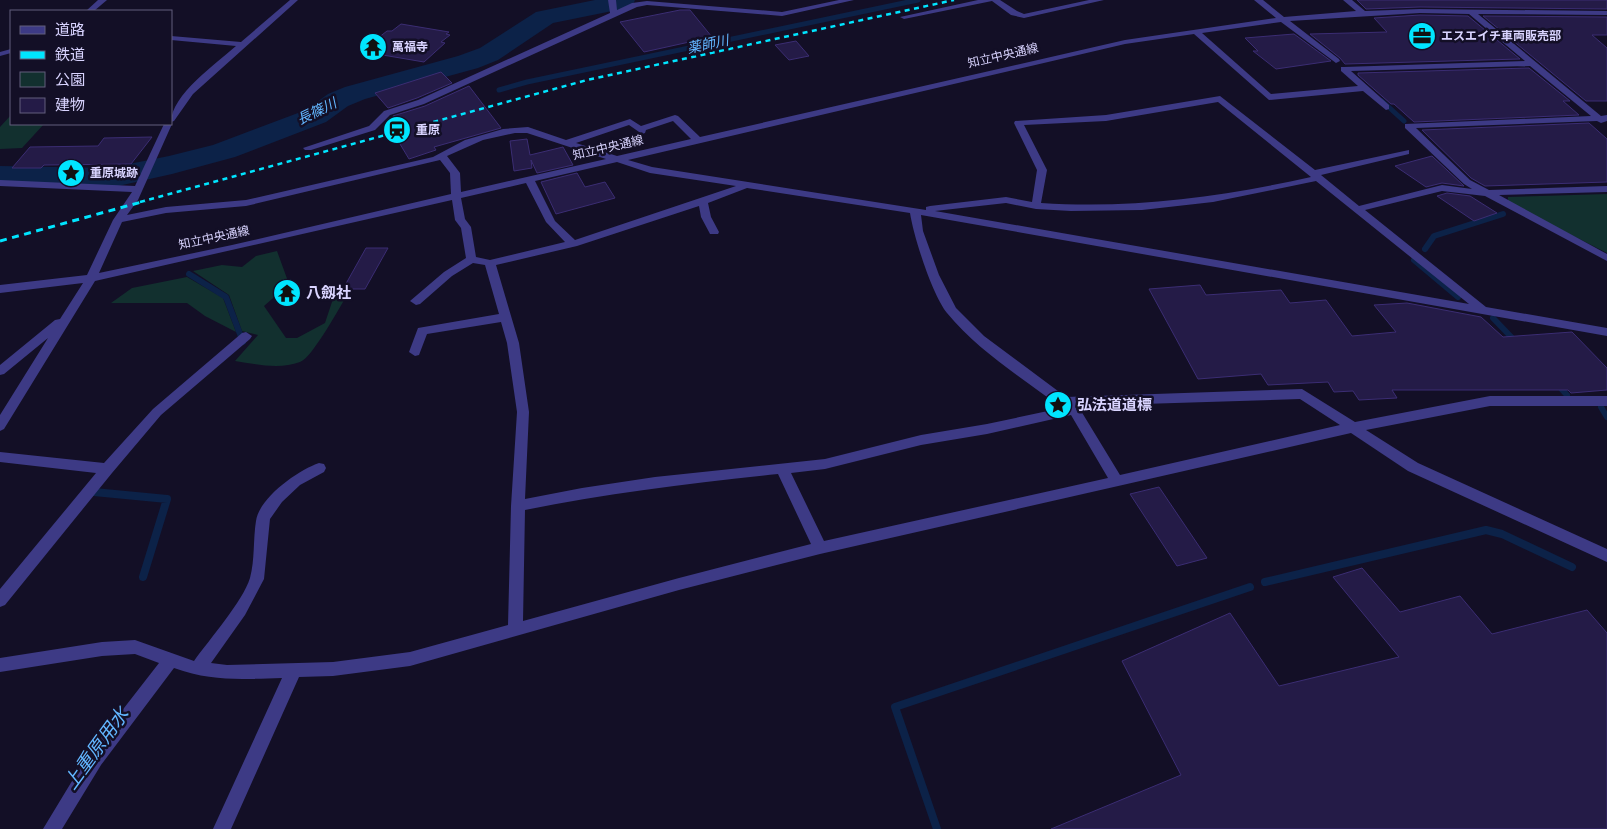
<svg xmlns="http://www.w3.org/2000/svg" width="1607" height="829" font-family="'Source Sans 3','Noto Sans JP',sans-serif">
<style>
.green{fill:#12302f}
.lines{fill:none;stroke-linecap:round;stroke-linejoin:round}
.stream-far2{stroke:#0c2248;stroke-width:5}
.stream-far1{stroke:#0c2248;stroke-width:6}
.stream{stroke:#0c2248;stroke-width:8}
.river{fill:#0c2248;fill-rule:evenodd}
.building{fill:#241b47;stroke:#3b2d73}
.minor{fill:#3d3a85;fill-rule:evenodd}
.rail-far1{stroke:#00e5ff;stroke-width:2.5;stroke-dasharray:5 4.5;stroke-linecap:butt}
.rail{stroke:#00e5ff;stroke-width:3;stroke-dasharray:7 5.5;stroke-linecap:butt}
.labels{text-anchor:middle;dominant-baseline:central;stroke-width:5;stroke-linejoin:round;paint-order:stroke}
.far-poi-label{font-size:12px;font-weight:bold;fill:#d9d4ff;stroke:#130f26;text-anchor:start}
.far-street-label{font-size:12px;fill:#d9d4ff;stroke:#130f26}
.far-water-label{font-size:14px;font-style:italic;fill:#62b6ff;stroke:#130f26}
.poi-label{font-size:15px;font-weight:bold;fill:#d9d4ff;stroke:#130f26;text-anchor:start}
.near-water-label{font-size:19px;font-style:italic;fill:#62b6ff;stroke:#130f26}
</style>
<rect width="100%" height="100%" fill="#130f26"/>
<path class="green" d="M11 115V124H44L22 148 0 149V127Z
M1607 194V253L1508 203V197Z
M277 251 289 284 264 306 286 338H297L325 323 334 296 343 291 349 292C340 306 313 357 300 362 279 370 256 364 235 361L258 335 242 331 229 295 193 271 222 265 242 267 256 256Z
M187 277 223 298 236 332 205 316 187 303H111L132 288Z"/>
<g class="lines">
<path class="stream-far2" d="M499 90 527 82 918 0
M1382 101 1404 121"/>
<path class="stream-far1" d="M1425 249 1434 236 1503 214
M1414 260 1458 297
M189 274 226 297 243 342
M1493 318 1516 342
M1557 384 1567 395
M1601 407 1607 417"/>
<path class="stream" d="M94 492 167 499 143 577
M1265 582 1486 530 1502 534 1572 567
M937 829 895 707 1250 587"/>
<path class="river" d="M595 0H635L632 7 553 23 498 60 478 68 365 99 348 106 326 122 235 157 172 174 109 188 0 184V166L109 168 169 156 213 145 306 110 328 94 345 87 458 56 480 48 536 12Z"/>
</g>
<path class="building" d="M1357 0H1607V9L1420 7 1366 9Z
M680 10H690L712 37 644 52 620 22Z
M1420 15 1468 16 1520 59 1345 64 1340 58 1310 34 1387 32 1374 18Z
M1483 16 1607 17V35H1592L1607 48V101H1586Z
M401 24 449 32 446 34 450 35 441 42 445 43 424 62 365 52 374 46 369 45 387 31H392Z
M1294 34 1331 61 1276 69 1253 51H1258L1245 38Z
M796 41 809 56 789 60 775 45Z
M1529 68 1570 101H1563L1579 115 1414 122 1394 104H1391L1358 75V73Z
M441 72 452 83 417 98 388 108 375 93Z
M469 86 501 128 434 147 436 150 409 159 397 139 403 137 393 116 425 106Z
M1589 123 1607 139V182L1485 186 1471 178 1422 130Z
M152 137 131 164 44 165 41 168H12L30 147 98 146 104 138Z
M527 139 530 155 563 147 573 165 537 173 531 160 532 168 514 171 510 141Z
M1432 156 1463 185 1464 186 1442 183 1426 187 1395 166Z
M577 173 585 187 605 182 615 198 556 214 541 182Z
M1447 193 1470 196 1497 213 1474 221 1437 196Z
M366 248H388L365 289H343Z
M1200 285 1206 295 1281 290 1290 303 1326 300 1352 336 1396 332 1374 305 1407 303 1481 317 1503 337 1572 332 1607 368V390L1571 393 1568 390H1392L1397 398 1359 400 1353 391 1334 392 1328 382 1268 385 1261 374 1198 379 1149 289Z
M1159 487 1207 558 1177 566 1130 494Z
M1362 568 1400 612 1460 596 1492 634 1587 610 1607 633V829H1051L1181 775 1122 661 1230 613 1279 686 1399 657 1333 577Z"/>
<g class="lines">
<path class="minor" d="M98 0H107L94 11H86Z
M290 0H298L193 94 174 121 171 122C171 95 217 63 236 46L171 40V36L241 42Z
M608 0H616L617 10 632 3 647 1 782 12 839 0H854L782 16 647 5 637 7 424 104 390 115 375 130 311 150H305L303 148 369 126 384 111 418 100 610 13Z
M978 0H1000L1017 11 1024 14 1089 0H1104L1024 18 1011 15 992 1 904 19 900 17Z
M1254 0H1263L1284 17 1356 11 1343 0H1352L1365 11 1420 9 1607 11V15L1478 14 1601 116 1607 115V121L1601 123 1597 121 1416 128 1470 180 1489 190 1607 186V192L1499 195 1607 254V261L1485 196 1442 191 1365 210 1486 307 1607 328V336L921 215 923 231 939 275 956 308 984 336 1066 397 1302 389 1355 422 1490 396H1607V406H1490L1366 430 1418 463 1607 549V562L1408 471 1351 433 820 554 679 590 410 666 333 676 299 677 231 829H213L282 678C242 679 213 682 174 668L101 765 62 829H43L89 753 159 663 135 654 102 656 0 672V658L102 642 135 640 194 661C209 640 243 601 250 578 255 560 253 539 256 521 259 498 298 470 319 463L324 464 326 468 324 472 300 485 282 502 270 519 264 579 245 615 211 663 227 665 333 662 410 652 508 625 511 506 517 412 507 343 501 322 427 334 419 355 415 356 409 352 418 328 499 314 485 265 473 263 452 276 420 304 416 305 410 301 444 272 466 258 461 228 455 220 452 200 95 281 4 429 0 431V415L48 338 4 374 0 375V365L55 320 60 319 83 283 0 293V285L87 275 113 220 132 192 0 186V180L135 186 164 124 171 122 172 124 138 200 127 215 166 207 246 200 433 157 465 140 503 129 528 127 566 140 630 119 641 126 675 115 678 116 700 137 1125 40 1276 18ZM1420 13 1469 14 1525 61 1344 67H1341V71L1358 86 1271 94 1202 33 1281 22 1336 63 1340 61 1339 59 1290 21ZM1194 34 1269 100 1363 91 1386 110 1389 109V105L1351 71 1530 66 1591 116 1405 124V128L1464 184 1472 189 1442 185 1359 206 1321 175 1409 154V150L1315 170 1220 96 1106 115 1015 121 1014 123 1037 170 1032 202 1006 197 930 206 926 207V210L652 167 628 160 1125 44ZM1218 102 1311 177C1222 197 1133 209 1041 203L1047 170 1024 125 1106 121ZM673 121 691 139 617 156 576 143 629 125 642 134 645 133 646 130ZM515 133H527L606 159 461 192 460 173 447 156 483 140ZM440 160 450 173 451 194 232 245 99 273 122 222 166 213 246 206ZM617 162 650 173 736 186 575 240 555 221 535 181ZM1316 181 1469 304 935 211 1006 203 1036 209 1071 211 1142 210 1213 202ZM526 183 546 222 565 242 490 260 476 257 471 227 465 219 461 198ZM747 188 910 213C914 238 932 294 947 313 978 351 1024 379 1062 408L987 424 921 435 825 459 655 477 582 488 525 499 529 412 519 343 496 265 577 246 699 206 701 217 709 232 710 234H718L719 232 711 217 708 203ZM1300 399 1340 425 1120 475 1078 406ZM1071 415 1108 478 824 541 791 473 825 469 921 445 987 434ZM778 474 811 544 679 578 523 621 525 510C609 493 693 483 778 474Z
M11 49V53L0 56V52Z
M246 332 252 336 250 339 161 415 112 473 5 605 0 607V589L96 473 0 462V452L104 463 153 409 242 333Z"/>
<path class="rail-far1" d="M140 202 587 80 954 0"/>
<path class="rail" d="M0 241 145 201"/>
</g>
<defs>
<g id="office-disc" transform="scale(1.4375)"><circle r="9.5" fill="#00e5ff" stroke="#130f26"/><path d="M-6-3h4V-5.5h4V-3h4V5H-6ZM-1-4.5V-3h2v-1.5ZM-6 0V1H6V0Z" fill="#111"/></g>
<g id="temple-disc" transform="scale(1.4375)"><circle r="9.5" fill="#00e5ff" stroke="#130f26"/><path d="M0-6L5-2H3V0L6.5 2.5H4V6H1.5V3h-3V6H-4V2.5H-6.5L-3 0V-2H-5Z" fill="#111"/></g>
<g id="station-disc" transform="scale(1.4375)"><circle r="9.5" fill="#00e5ff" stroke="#130f26"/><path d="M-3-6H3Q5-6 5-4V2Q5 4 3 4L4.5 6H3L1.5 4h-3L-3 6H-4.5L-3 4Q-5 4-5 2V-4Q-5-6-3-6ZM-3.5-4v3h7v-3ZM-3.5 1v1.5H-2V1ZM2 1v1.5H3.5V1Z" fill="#111"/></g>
<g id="sight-disc" transform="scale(1.4375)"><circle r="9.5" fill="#00e5ff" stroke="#130f26"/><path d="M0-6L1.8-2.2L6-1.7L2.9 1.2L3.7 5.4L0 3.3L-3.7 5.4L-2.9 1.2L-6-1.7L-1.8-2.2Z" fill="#111"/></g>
</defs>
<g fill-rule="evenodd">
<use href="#office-disc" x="1422" y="36"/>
<use href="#temple-disc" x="373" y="47"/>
<use href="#station-disc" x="397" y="130"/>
<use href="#sight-disc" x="71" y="173"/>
<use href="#temple-disc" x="287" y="293"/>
<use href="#sight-disc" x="1058" y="405"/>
</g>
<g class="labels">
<g class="far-poi-label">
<text x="1441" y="36">エスエイチ車両販売部</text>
<text x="392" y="47">萬福寺</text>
<text x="416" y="130">重原</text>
<text x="90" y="173">重原城跡</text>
</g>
<g class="far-street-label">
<text transform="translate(1003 56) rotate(-13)">知立中央通線</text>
<text transform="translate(608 148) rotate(-13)">知立中央通線</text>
<text transform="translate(214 238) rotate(-12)">知立中央通線</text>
</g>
<g class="far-water-label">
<text transform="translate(708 45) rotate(-12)">薬師川</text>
<text transform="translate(317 112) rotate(-26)">長篠川</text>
</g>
<g class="poi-label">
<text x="306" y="293">八劔社</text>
<text x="1077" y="405">弘法道道標</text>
</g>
<g class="near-water-label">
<text transform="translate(97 749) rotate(-54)">上重原用水</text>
</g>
</g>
<rect x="10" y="10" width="162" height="115" fill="#130f26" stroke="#625e7d"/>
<rect x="20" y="26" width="25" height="8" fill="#3d3a85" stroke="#625e7d"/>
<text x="55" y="35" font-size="15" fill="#d9d4ff">道路</text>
<rect x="20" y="51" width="25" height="8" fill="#00e5ff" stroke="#625e7d"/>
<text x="55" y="60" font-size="15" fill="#d9d4ff">鉄道</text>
<rect x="20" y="72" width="25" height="15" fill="#12302f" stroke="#625e7d"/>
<text x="55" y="85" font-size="15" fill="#d9d4ff">公園</text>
<rect x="20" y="98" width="25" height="15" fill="#241b47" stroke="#625e7d"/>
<text x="55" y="110" font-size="15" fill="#d9d4ff">建物</text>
</svg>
